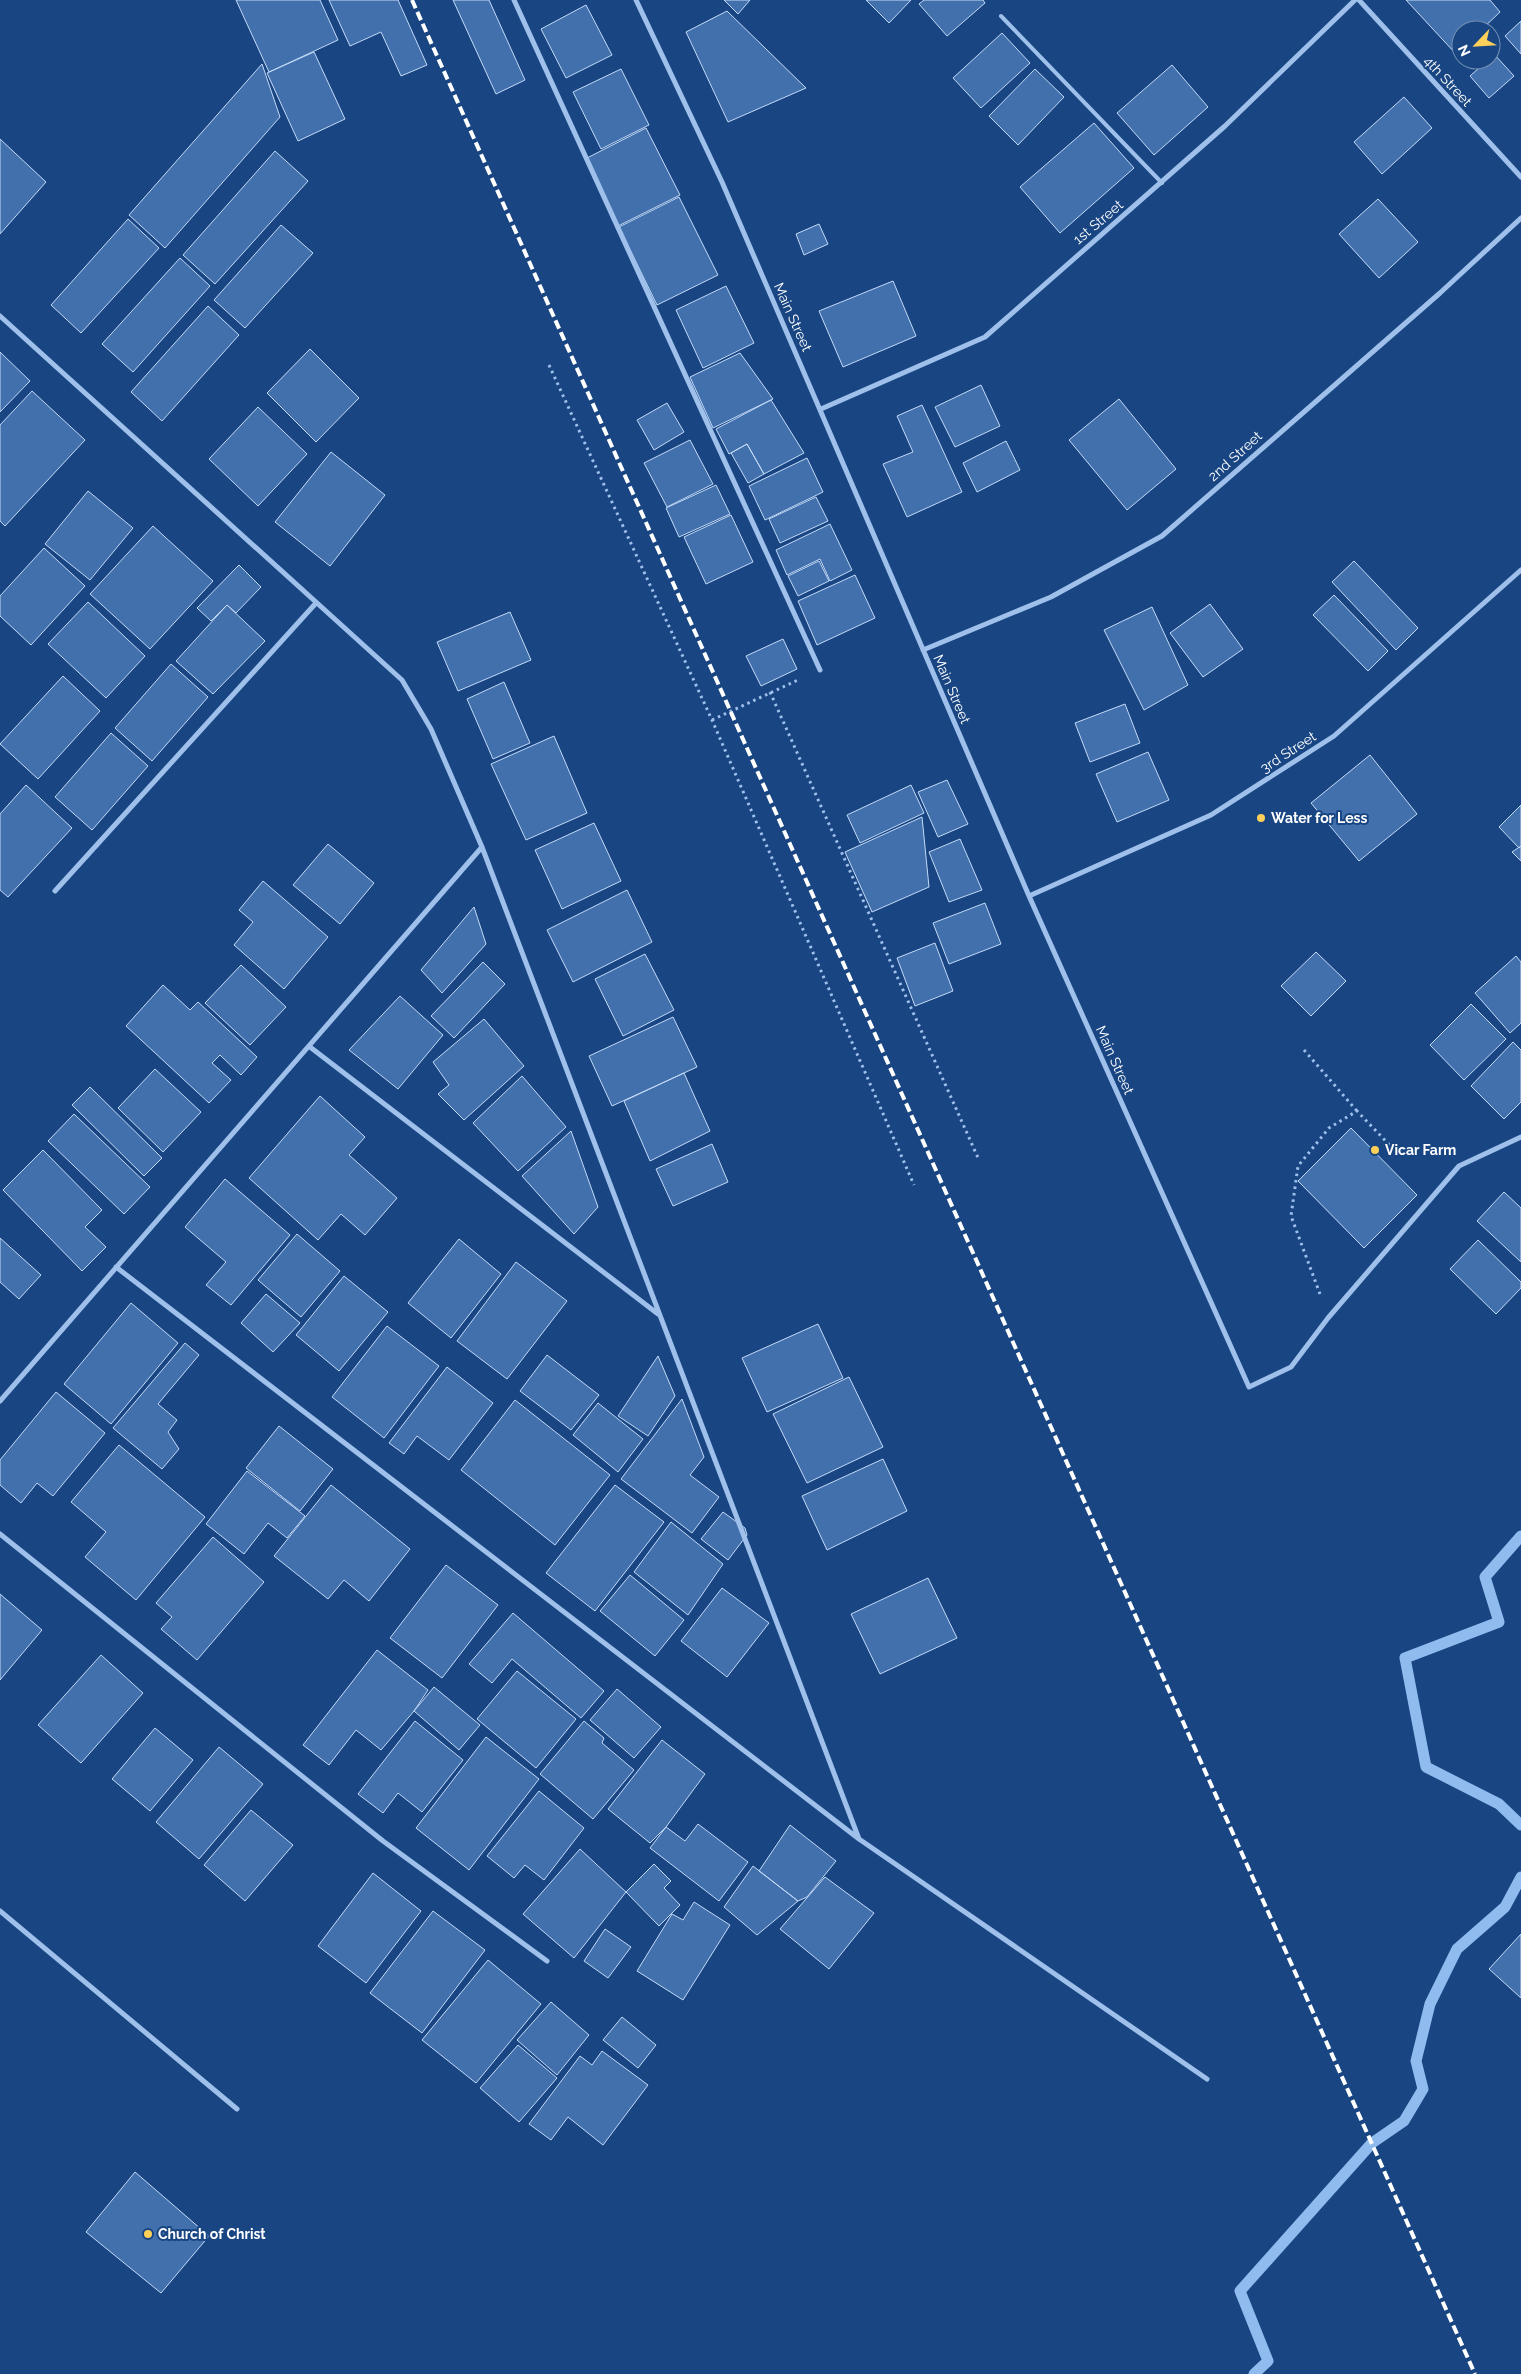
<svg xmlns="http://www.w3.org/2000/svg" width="1521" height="2374" font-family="Raleway,sans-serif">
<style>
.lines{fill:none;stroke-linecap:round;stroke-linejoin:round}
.stream{stroke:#90bbee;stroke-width:11}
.building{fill:#4270ac;stroke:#c3daf8}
.path{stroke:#9ec0eb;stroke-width:3;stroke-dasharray:2.5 4;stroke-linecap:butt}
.lane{stroke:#9ec0eb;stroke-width:4}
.street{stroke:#9ec0eb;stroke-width:5}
.rail{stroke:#fff;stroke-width:4;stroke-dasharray:9 4;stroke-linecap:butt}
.poi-dot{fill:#fed059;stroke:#194683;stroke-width:2}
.labels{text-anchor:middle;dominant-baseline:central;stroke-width:4;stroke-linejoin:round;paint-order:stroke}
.street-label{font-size:14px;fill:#fff;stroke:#194683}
.poi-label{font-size:14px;font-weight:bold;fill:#fff;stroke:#194683;text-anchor:start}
</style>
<rect width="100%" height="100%" fill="#194683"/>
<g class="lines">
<path class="stream" d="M1521 1536 1485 1577 1499 1622 1405 1658 1426 1767 1499 1804 1521 1825
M1254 2374 1268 2361 1240 2291 1372 2143 1404 2121 1423 2089 1416 2061 1430 2004 1457 1949 1505 1907 1521 1877"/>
</g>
<path class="building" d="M236 0H320L338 40 269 72Z
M329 0H398L427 65 401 76 381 32 350 46Z
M453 0H489L525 80 496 94Z
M724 0H750L738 14Z
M866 0H911L889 23Z
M924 0H983L985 3 947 36 919 4Z
M1406 0H1490L1500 12 1481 30H1461V49L1456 54Z
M586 5 612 55 566 78 541 29Z
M727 11 806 88 728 122 686 32Z
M1521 21V54L1505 36Z
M1002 33 1030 63 981 108 953 78Z
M314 52 345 119 298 141 267 73Z
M1494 54 1514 76 1489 98 1470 76 1488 60H1491Z
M262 64 280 117 165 248 129 215Z
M1172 65 1208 107 1154 155 1117 113Z
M621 69 649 125 601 149 573 92Z
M1035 69 1064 97 1018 145 989 116Z
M1404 97 1432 128 1382 174 1354 142Z
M1094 123 1134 168 1060 233 1020 187Z
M646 128 680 195 618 226 587 158Z
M0 139 46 182 0 234Z
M275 151 308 181 215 284 183 255Z
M679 197 718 275 657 305 619 227Z
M1378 199 1418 242 1379 278 1339 234Z
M128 219 159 248 81 333 51 305Z
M819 224 828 244 804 255 796 234Z
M281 225 313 253 245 328 214 300Z
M180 258 210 286 133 372 102 344Z
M893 281 916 336 843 367 819 311Z
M726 286 754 343 703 368 676 310Z
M208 306 239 335 162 421 131 392Z
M310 349 359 398 316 442 267 393Z
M0 352 30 381 0 412Z
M740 353 773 399 713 428 690 377Z
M981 385 1000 426 955 447 935 407Z
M32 391 85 440 5 526 0 521V425Z
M1119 399 1176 469 1127 510 1069 440Z
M771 400 804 453 764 474 747 444 729 454 716 429Z
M667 403 684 432 654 450 637 420Z
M922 405 962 492 907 517 883 464 913 452 897 416Z
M258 407 307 454 258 506 209 459Z
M690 440 713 484 667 507 644 463Z
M1006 441 1020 470 977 492 963 463Z
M747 444 764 474 748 483 731 453Z
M331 452 385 495 330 566 275 522Z
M807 458 823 492 765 520 749 486Z
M716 485 730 514 679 537 666 508Z
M88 491 133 528 90 580 45 544Z
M816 497 828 521 780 543 769 519Z
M731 515 753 562 706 584 684 537Z
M830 524 852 570 830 581 820 559 787 575 776 550Z
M153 526 213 581 150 649 90 594Z
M44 548 85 586 31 645 0 616V596Z
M819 561 829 581 798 596 788 576Z
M1354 561 1418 628 1396 650 1332 582Z
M239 565 261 587 236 613 227 605 211 621 197 608Z
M855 575 875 618 817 645 798 601Z
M1334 595 1388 651 1368 671 1313 615Z
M88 602 145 656 106 698 48 644Z
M1210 604 1243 649 1203 677 1170 633Z
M227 605 265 641 213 694 176 661Z
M1152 607 1188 685 1144 710 1104 630Z
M510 612 531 660 458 691 437 642Z
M783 639 797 669 761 686 746 656Z
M171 664 208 697 152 761 115 728Z
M63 676 100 711 38 779 0 744Z
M504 682 530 743 493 759 467 699Z
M1125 704 1140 743 1090 762 1075 723Z
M111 733 148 766 92 830 55 797Z
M554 736 587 813 526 840 491 764Z
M1148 752 1169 800 1117 822 1096 774Z
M1370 755 1417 814 1359 861 1311 803Z
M947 780 968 824 938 837 918 792Z
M26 785 72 828 8 897 0 890V814Z
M911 785 924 813 860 843 847 815Z
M1521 805V846L1519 848 1499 827Z
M922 817 929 887 872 912 845 852Z
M594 823 621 881 562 909 535 850Z
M960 839 982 890 949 902 929 852Z
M328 844 374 883 340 924 293 885Z
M1521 846V861L1512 852Z
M263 881 328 937 284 989 234 945 253 922 239 910Z
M627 890 652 942 573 982 547 930Z
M985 903 1001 944 949 964 933 923Z
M474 907 486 944 442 993 421 970Z
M935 943 953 991 915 1006 897 958Z
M1316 952 1346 981 1311 1016 1281 986Z
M645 954 674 1010 623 1036 595 979Z
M1516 956 1521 962V1023L1510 1033 1475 993Z
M483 962 505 984 454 1038 431 1016Z
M241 965 286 1007 250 1045 205 1003Z
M163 985 190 1010 198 1002 257 1057 241 1075 220 1055 212 1063 231 1080 209 1103 126 1026Z
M400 996 443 1035 398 1089 349 1050Z
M1471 1004 1506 1039 1464 1080 1430 1045Z
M673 1017 697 1067 612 1106 589 1056Z
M484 1019 524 1066 464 1120 438 1094 449 1085 433 1062Z
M1513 1042 1521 1050V1102L1504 1119 1471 1086Z
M155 1069 201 1112 163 1152 118 1108Z
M684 1073 710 1131 650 1161 624 1101Z
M522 1076 566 1127 518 1171 473 1123Z
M90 1087 162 1158 144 1176 72 1105Z
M320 1096 365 1137 349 1155 397 1198 365 1235 341 1214 318 1240 249 1178Z
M74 1114 150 1187 124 1214 48 1141Z
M1351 1128 1417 1195 1364 1248 1298 1181Z
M571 1131 598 1207 574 1234 522 1176Z
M712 1144 728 1182 673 1206 656 1169Z
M43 1150 102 1210 85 1227 106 1247 82 1271 3 1190Z
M225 1179 290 1235 231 1305 206 1285 226 1262 185 1227Z
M1504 1192 1521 1208V1262L1477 1221Z
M297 1234 340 1271 301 1317 258 1280Z
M0 1238 41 1275 19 1299 0 1282Z
M459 1239 501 1274 451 1338 408 1303Z
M1478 1240 1521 1282V1288L1496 1314 1450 1269Z
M516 1262 567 1301 507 1379 457 1341Z
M344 1276 388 1312 339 1371 296 1335Z
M266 1294 300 1323 273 1352 241 1323Z
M131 1303 178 1343 111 1424 64 1384Z
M818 1324 843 1378 767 1412 742 1358Z
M387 1326 439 1366 384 1438 332 1397Z
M185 1343 199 1355 158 1404 177 1420 168 1432 179 1449 162 1469 113 1428Z
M547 1355 599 1395 571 1430 520 1391Z
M658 1356 675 1396 648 1436 618 1416Z
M447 1367 493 1403 449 1460 417 1436 404 1454 389 1443Z
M849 1377 883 1447 807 1483 773 1414Z
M56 1392 105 1433 53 1496 37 1483 21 1503 0 1485V1460Z
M682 1399 704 1457 690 1475 719 1497 692 1533 621 1479Z
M515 1400 610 1475 555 1545 461 1470Z
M598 1403 643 1439 618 1472 573 1435Z
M279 1426 333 1469 300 1511 246 1468Z
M119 1445 205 1517 136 1600 85 1557 106 1532 71 1502Z
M883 1459 907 1511 827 1550 802 1496Z
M247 1471 305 1516 287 1538 268 1523 244 1554 206 1524Z
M331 1485 410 1549 369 1601 344 1580 328 1599 274 1556Z
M615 1485 664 1522 595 1611 546 1573Z
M723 1512 745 1528 747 1535 728 1560 701 1539Z
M671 1522 723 1564 688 1615 634 1572Z
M213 1537 264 1582 197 1660 161 1629 172 1617 156 1603Z
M446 1565 498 1605 442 1678 390 1638Z
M630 1575 684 1620 655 1656 600 1611Z
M928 1578 957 1638 880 1674 851 1614Z
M722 1588 769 1623 727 1677 681 1641Z
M0 1594 42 1630 0 1680Z
M513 1613 604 1691 581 1718 512 1659 492 1683 469 1664Z
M377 1650 428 1690 414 1711 381 1750 356 1730 329 1765 303 1745Z
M101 1655 143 1693 81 1763 38 1725Z
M517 1671 576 1719 536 1768 477 1719Z
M434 1687 480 1725 459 1750 414 1711Z
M617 1689 661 1727 634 1758 590 1720Z
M415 1721 463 1760 422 1812 398 1793 383 1813 358 1794Z
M584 1721 604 1738 602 1743 634 1770 593 1819 540 1774Z
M155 1728 193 1760 150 1811 112 1779Z
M486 1737 539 1779 469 1870 416 1828Z
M662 1740 705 1774 666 1827 650 1843 608 1809Z
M219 1747 263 1784 199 1859 156 1822Z
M539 1791 584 1828 544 1880 525 1865 514 1878 487 1856Z
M251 1810 293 1845 245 1901 204 1865Z
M698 1824 748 1862 719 1901 650 1848 666 1827 685 1841Z
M790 1825 836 1861 807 1897 798 1901 759 1871Z
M580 1849 626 1892 574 1958 523 1914Z
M654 1864 671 1881 664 1888 680 1905 659 1926 626 1892Z
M753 1866 798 1901 757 1935 724 1907Z
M373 1873 421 1911 366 1983 318 1946Z
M825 1877 874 1913 829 1969 780 1929Z
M694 1902 730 1925 683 2000 637 1971 672 1914 683 1920Z
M433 1911 485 1950 422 2033 370 1993Z
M605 1929 631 1947 608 1978 584 1961Z
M1521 1934V1998L1489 1969Z
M488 1960 541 2004 476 2083 422 2040Z
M551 2002 589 2035 557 2075 517 2040Z
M622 2017 656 2045 638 2068 603 2040Z
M518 2045 557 2078 519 2122 480 2088Z
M602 2051 648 2085 603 2145 568 2117 551 2140 529 2124 580 2056 592 2065Z
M135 2172 209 2236 161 2293 86 2232Z"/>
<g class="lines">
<path class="path" d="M549 365 712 720 914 1185
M770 692 979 1160
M712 720 800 679
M1304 1050 1357 1111
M1320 1294 1291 1216 1298 1166 1329 1128 1357 1111 1400 1156"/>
<path class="lane" d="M1001 16 1162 183"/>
<path class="street" d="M514 0 820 670
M636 0 722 182 1029 896 1249 1387 1291 1367 1328 1318 1459 1166 1521 1137
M1359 0 1521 177
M0 316 402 680 431 729 482 847 859 1839
M821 409 985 337 1225 126 1355 0
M923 650 1051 597 1162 536 1440 293 1521 218
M55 891 316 603
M1029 896 1211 815 1334 736 1521 570
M310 1047 658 1314
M116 1267 859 1839 1207 2079
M0 1401 482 847
M0 1534 383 1841 547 1961
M0 1911 237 2109"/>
<path class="rail" d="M412 0 1475 2374"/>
</g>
<g class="poi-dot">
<circle cx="1261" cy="818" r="5"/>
<circle cx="1375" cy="1150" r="5"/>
<circle cx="148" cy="2234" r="5"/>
</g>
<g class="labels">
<g class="street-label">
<text transform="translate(1448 81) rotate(47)">4th Street</text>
<text transform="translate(1098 222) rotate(-40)">1st Street</text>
<text transform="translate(793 317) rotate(66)">Main Street</text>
<text transform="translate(1235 456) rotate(-42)">2nd Street</text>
<text transform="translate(952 689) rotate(67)">Main Street</text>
<text transform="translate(1288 752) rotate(-33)">3rd Street</text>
<text transform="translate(1115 1060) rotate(66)">Main Street</text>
</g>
<g class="poi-label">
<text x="1271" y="818">Water for Less</text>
<text x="1385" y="1150">Vicar Farm</text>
<text x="158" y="2234">Church of Christ</text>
</g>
</g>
<g transform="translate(1476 45) rotate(245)"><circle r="24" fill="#194683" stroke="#7590b5"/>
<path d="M0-4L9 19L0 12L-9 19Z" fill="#fed059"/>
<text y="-8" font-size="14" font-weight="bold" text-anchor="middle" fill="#ffffff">N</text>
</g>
</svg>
